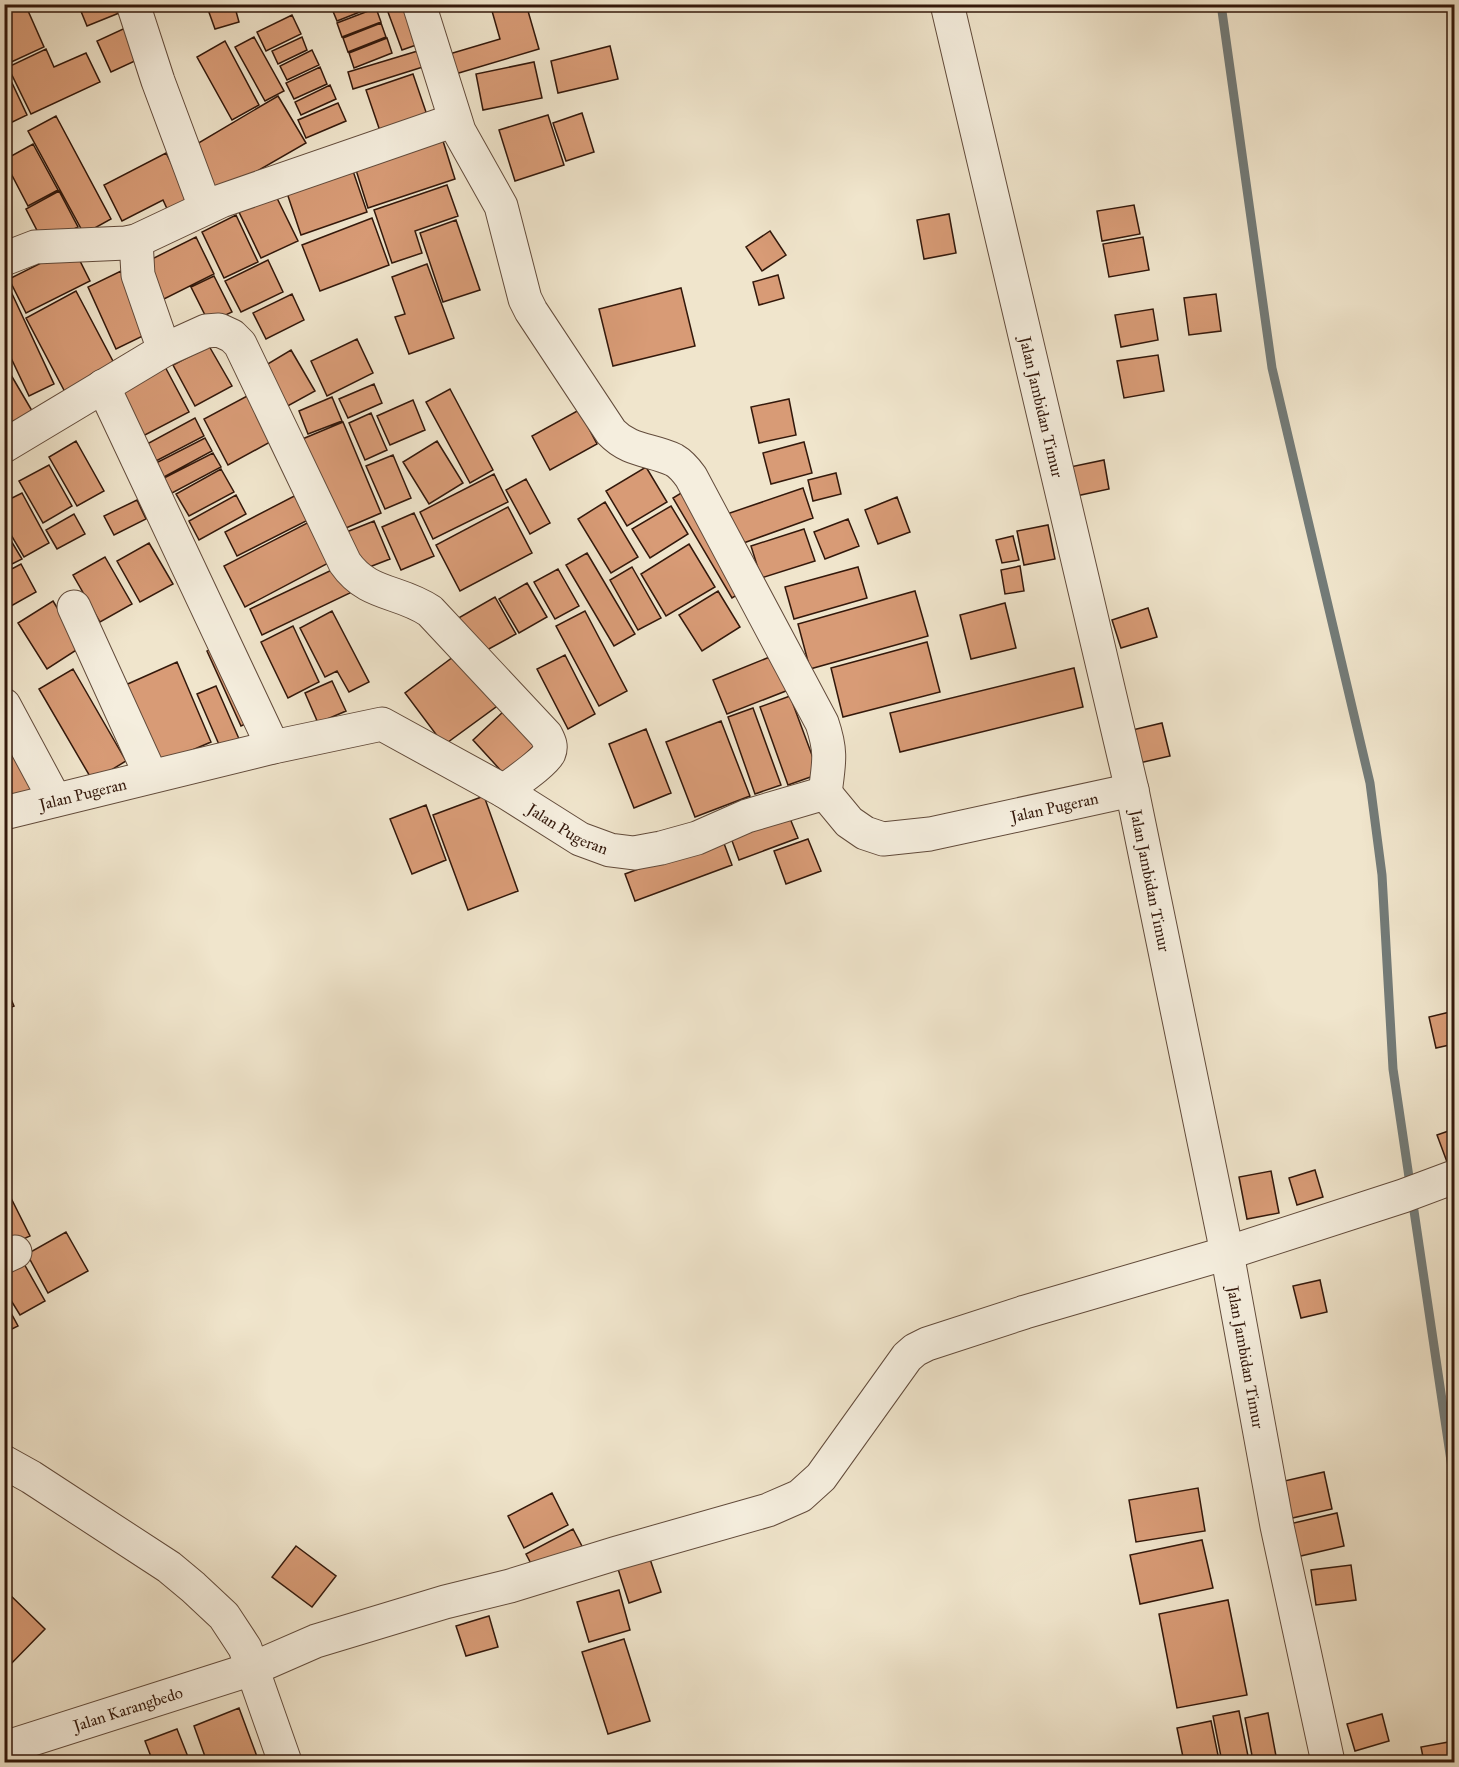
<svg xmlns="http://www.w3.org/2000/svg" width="1459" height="1767" font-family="'IM FELL Great Primer',serif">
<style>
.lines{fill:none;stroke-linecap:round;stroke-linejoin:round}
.stream{stroke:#737b78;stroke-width:9}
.building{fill:#d89b76;stroke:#33180b;stroke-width:1.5}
.minor-casing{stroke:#624b3b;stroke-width:35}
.minor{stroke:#f5eede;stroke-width:33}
.labels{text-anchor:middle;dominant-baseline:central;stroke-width:4.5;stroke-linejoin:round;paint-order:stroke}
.street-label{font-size:16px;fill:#33180b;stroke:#f5eede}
</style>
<rect width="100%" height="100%" fill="#f0e5cc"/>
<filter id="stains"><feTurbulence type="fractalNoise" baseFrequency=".00333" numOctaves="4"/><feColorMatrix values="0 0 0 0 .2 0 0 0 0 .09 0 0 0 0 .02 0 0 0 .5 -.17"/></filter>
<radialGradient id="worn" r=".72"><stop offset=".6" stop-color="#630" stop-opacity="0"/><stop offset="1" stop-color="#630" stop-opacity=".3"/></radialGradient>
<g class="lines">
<path class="stream" d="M1221 4 1272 368 1370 783 1382 875 1393 1069 1454 1481"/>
</g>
<path class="building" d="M4 4H25L44 47 7 64 4 59Z
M78 4H127L129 9 87 26Z
M206 4H234L239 22 215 29Z
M330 4H374L375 6 337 21Z
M385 4H404L419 44 402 50Z
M490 4H526L539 49 452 75 446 55 500 39Z
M376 8 381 22 342 37 337 23Z
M292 15 301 34 266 51 257 32Z
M381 23 386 37 348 52 343 38Z
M134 24 148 55 111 72 97 41Z
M254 37 284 91 265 101 235 47Z
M302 37 307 50 278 64 272 51Z
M387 38 392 53 354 68 349 53Z
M225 41 259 105 232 120 197 57Z
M610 46 618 79 558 93 551 61Z
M46 49 54 67 86 53 100 82 31 114 8 67Z
M312 50 319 65 287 80 280 66Z
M421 50 426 66 353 89 348 72Z
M534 62 542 98 483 110 476 74Z
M320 67 327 84 294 99 286 83Z
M5 68 27 115 4 126V69Z
M413 74 427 115 380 131 366 90Z
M330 85 336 99 301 115 295 102Z
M278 96 306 143 217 194 190 148Z
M338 103 346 121 306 138 298 120Z
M582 113 594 152 566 161 553 123Z
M548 115 564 165 515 181 499 130Z
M56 116 111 219 84 234 28 131Z
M443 141 455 179 368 208 356 170Z
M33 144 58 190 28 206 4 160Z
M166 153 191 202 169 213 163 200 122 221 104 185Z
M353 171 367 212 301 235 287 193Z
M447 185 458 216 415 231 422 253 392 263 374 210Z
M273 190 298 241 261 258 237 208Z
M59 191 78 227 44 244 26 209Z
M1134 205 1140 234 1102 241 1097 211Z
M949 214 956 253 924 259 917 220Z
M236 215 258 262 224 278 202 232Z
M372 218 389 265 320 291 302 245Z
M456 220 480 290 443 302 420 233Z
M770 231 786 255 762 271 746 247Z
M196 237 214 274 164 299 146 262Z
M1143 237 1149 270 1109 277 1103 244Z
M73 247 90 281 26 313 9 279Z
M268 260 283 292 241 312 225 281Z
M427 264 454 338 409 354 395 317 405 314 392 277Z
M121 271 149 333 116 349 88 287Z
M778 275 784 298 759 305 753 282Z
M214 276 232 312 209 323 191 287Z
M7 283 54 384 29 396 4 343V285Z
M681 288 695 346 613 366 599 309Z
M76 291 115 365 65 392 26 318Z
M292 294 304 320 266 339 253 313Z
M1216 294 1221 331 1189 335 1184 298Z
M1153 309 1158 340 1121 347 1115 315Z
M357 339 373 373 327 396 311 361Z
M209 346 232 386 195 406 173 365Z
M291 350 315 391 284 408 261 368Z
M1158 355 1164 391 1124 398 1117 361Z
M4 363 38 421 4 440Z
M163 363 189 412 143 436 118 387Z
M374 384 382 403 348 418 339 399Z
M450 389 493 470 470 483 426 402Z
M249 395 272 441 228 465 204 419Z
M332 397 342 421 308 434 299 411Z
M789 399 796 435 759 443 751 407Z
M413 400 425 430 390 445 377 416Z
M579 410 597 444 550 470 532 436Z
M371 413 387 450 365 460 349 423Z
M195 418 204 436 156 461 147 444Z
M343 422 381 513 339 531 300 440Z
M205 438 212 451 164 477 156 463Z
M76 441 104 491 77 506 49 457Z
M437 441 463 483 429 504 403 462Z
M804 442 812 473 771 484 763 453Z
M213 453 221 467 172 493 164 478Z
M393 455 411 498 385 509 366 466Z
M1104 460 1109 489 1076 496 1070 467Z
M49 465 72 506 43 523 19 481Z
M646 467 667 502 627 526 606 491Z
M221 469 234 492 189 516 176 494Z
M836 473 841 494 813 501 808 480Z
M494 474 508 502 433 539 420 512Z
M526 479 550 523 530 534 506 490Z
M803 488 813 518 738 545 727 514Z
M686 490 745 590 732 598 673 498Z
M302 492 314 517 237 556 225 532Z
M22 493 49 543 24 557 4 523V502Z
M236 495 246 514 199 540 189 521Z
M897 497 910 532 878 544 865 510Z
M137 500 146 519 114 535 104 516Z
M605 502 638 557 611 573 578 519Z
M671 506 688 534 650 558 632 529Z
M508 507 532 553 460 591 436 545Z
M414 513 434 556 401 570 382 527Z
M74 514 85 534 57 549 46 530Z
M315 519 336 559 245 607 224 566Z
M848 519 859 546 825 559 814 532Z
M374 521 390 559 359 571 344 533Z
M1048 525 1055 559 1024 565 1017 531Z
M4 529 22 559 4 568Z
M804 529 815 561 761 578 751 546Z
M1013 536 1019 560 1002 563 996 540Z
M149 543 173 584 140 602 117 561Z
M689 544 715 587 666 616 641 574Z
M587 553 635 634 614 646 566 565Z
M105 557 132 604 100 622 73 575Z
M21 564 36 592 4 610V573Z
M1020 566 1024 591 1005 594 1001 570Z
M338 567 350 593 262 635 250 609Z
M632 567 661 618 638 630 610 580Z
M858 567 867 598 794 619 785 587Z
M558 569 579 606 555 619 534 582Z
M527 583 547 617 519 633 499 599Z
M718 591 740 627 702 651 679 615Z
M915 591 928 636 810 669 798 624Z
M495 597 516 634 476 656 455 620Z
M53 601 81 647 47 669 18 623Z
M1005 603 1016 648 971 659 960 615Z
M1148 608 1157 637 1121 648 1112 620Z
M332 611 369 682 349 692 337 671 325 677 300 628Z
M585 611 627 691 599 706 556 626Z
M293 626 319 682 288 698 261 642Z
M927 642 940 692 843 717 831 668Z
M220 645 254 720 241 726 207 651Z
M461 651 500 704 444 745 405 693Z
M777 654 791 689 727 714 713 680Z
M565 655 595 714 568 729 537 669Z
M177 662 211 742 155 766 121 687Z
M1074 668 1083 707 900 752 890 713Z
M73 669 126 761 111 770 95 785 39 689Z
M332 681 346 711 318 723 305 693Z
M216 686 243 748 224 756 197 694Z
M790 696 819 774 788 785 760 707Z
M753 708 781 785 755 794 728 717Z
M504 711 535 745 504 774 473 740Z
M721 721 750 796 695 817 666 742Z
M1162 723 1170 756 1135 764 1128 731Z
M646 729 671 793 634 808 609 744Z
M4 730 36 793 4 808Z
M484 796 518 891 468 910 433 815Z
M426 805 446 860 412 874 390 819Z
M789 816 798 838 739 860 731 838Z
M722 838 732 865 635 901 625 874Z
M808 839 821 871 786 884 774 851Z
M4 983 14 1006 4 1010Z
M1454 1011V1044L1436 1048 1429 1017Z
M1454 1129V1168L1450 1170 1437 1135Z
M1315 1170 1323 1197 1297 1205 1289 1178Z
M1271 1171 1279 1213 1247 1219 1239 1177Z
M10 1196 30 1236 4 1248V1199Z
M66 1232 88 1271 48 1293 27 1254Z
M23 1262 45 1301 20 1315 4 1289V1273Z
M1320 1280 1327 1312 1301 1318 1293 1286Z
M4 1300 18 1326 4 1333Z
M1324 1472 1332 1509 1288 1519 1280 1482Z
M1198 1488 1205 1531 1136 1542 1129 1500Z
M552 1493 568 1525 524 1548 508 1516Z
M1337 1513 1344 1546 1292 1558 1285 1525Z
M573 1529 584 1550 537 1575 526 1554Z
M1202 1540 1213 1588 1140 1604 1130 1555Z
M296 1546 336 1576 312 1607 272 1577Z
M650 1559 661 1592 629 1603 618 1569Z
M1351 1565 1356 1600 1316 1605 1311 1570Z
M619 1590 630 1630 589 1642 577 1602Z
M6 1591 45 1629 6 1669 4 1667V1592Z
M1228 1600 1247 1695 1177 1708 1159 1614Z
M489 1616 498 1647 466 1656 456 1626Z
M624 1639 650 1721 608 1734 582 1652Z
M239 1708 259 1762H207L194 1726Z
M1239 1711 1249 1761 1222 1762 1213 1716Z
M1268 1713 1276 1756 1253 1761 1245 1718Z
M1382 1714 1389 1741 1355 1751 1347 1724Z
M1211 1721 1219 1760 1209 1762H1184L1177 1728Z
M177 1729 190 1762H153L145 1741Z
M1454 1741V1762H1424L1421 1747Z"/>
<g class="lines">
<g class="minor-casing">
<g id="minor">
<path d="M133 4 158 81 205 207"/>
<path d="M419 4 459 131 501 206 525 299 531 311 611 432C630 452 651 449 674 460 681 464 686 470 691 477L822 723C832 752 829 763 825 793"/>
<path id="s1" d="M947 4 1132 790 1227 1253 1277 1526 1328 1762"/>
<path d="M136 241 138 275 164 350"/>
<path d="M4 259 35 247 126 243 136 241 221 201 455 120"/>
<path d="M103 386 273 747"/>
<path d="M4 446 164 350 206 331 219 330 232 336 240 344 345 563C368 596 399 590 430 611L546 735C549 741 552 746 549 753 544 763 514 783 504 791"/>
<path d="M74 607 151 776"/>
<path d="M4 705 55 800"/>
<path id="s2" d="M4 813 273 747 382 724 504 791 580 839 610 850 634 853 661 848 697 838 747 816 825 793 849 822 865 833 883 839 930 834 1132 790"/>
<path d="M4 1257 15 1252"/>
<path d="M4 1462 31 1477 169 1567 193 1587 224 1616 245 1648 285 1762"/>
<path id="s3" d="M4 1748 252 1669 316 1641 445 1602 510 1586 617 1553 768 1510 800 1496 821 1477 907 1357 915 1350 927 1344 1025 1312 1227 1253 1403 1196 1454 1177"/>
</g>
</g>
<use href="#minor" class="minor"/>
</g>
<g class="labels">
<g class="street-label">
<text stroke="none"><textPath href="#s1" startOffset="414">Jalan Jambidan Timur</textPath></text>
<text stroke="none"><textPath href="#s2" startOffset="81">Jalan Pugeran</textPath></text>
<text stroke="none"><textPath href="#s2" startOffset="1125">Jalan Pugeran</textPath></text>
<text stroke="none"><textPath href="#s2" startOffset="602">Jalan Pugeran</textPath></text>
<text stroke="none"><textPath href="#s1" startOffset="900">Jalan Jambidan Timur</textPath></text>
<text stroke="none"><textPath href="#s1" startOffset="1386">Jalan Jambidan Timur</textPath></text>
<text stroke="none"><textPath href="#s3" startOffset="130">Jalan Karangbedo</textPath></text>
</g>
</g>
<rect width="1459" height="1767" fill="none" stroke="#f0e5cc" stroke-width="24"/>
<rect x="6" y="6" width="1447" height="1755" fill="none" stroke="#33180b" stroke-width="3"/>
<rect x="12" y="12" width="1435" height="1743" fill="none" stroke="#33180b" stroke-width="1.5"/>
<rect width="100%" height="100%" filter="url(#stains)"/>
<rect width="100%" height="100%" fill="url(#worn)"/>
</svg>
